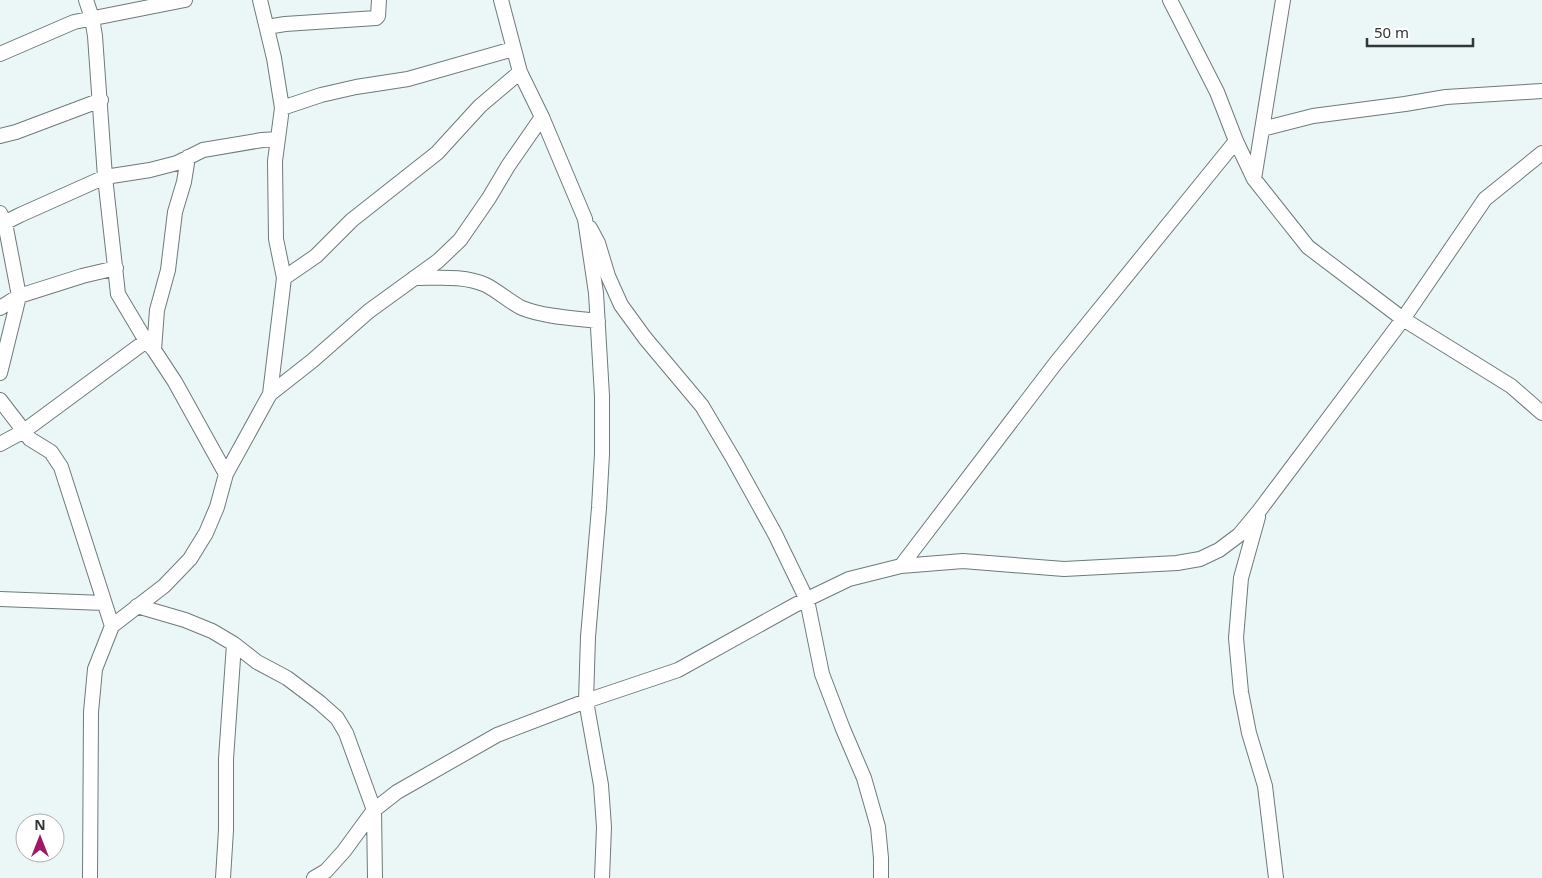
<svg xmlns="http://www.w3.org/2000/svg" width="1542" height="878" font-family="'Noto Sans',sans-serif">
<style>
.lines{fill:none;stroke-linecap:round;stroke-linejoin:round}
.street-casing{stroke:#70797b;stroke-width:16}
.street{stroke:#fff;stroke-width:14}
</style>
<rect width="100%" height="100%" fill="#ebf6f7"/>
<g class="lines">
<g class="street-casing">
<path id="street" d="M86 0 92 18 95 36 105 177 118 294 146 341 154 350 175 382 226 474
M260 0 274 58 282 108 275 161 276 239 284 278 270 394
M501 0 520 72 542 117 585 219 596 293 602 396V454L599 508 588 637 586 701 601 785 604 827 602 878
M1170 0 1217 92 1236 141 1254 179 1308 247 1403 319 1511 386 1542 413
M267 27 285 24 376 18 378 16 379 0
M0 54 74 22 185 0
M282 108 321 95 356 87 408 79 513 49
M1262 129 1313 116 1405 104 1446 97 1542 91
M0 136 16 132 101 100
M1254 179 1283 0
M0 213 5 223 19 296 0 373
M0 225 20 215 105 177 150 170 177 163 203 150 262 140 278 139
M590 228 598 243 608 276 621 305 645 338 702 406 734 460 775 534 807 600 822 674 843 729 864 778 878 827 881 858V878
M284 278 316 256 352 220 437 153 480 106 520 72
M414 278C437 278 465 275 486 285 498 291 511 303 522 308 545 317 573 318 598 321
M0 308 19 296 82 276 116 268
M154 350 157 310 168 270 175 212 184 182 188 157
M0 400 30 439 51 452 61 467 112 626
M0 444 24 431 146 341
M1258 517 1241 578 1236 638 1241 692 1249 733 1265 786 1276 878
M901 566 1055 364 1236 141
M0 599 104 603
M137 606 185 620 212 631 234 644 257 662 287 678 319 702 337 718 346 733 374 810 375 878
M90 878 91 712 95 669 112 626 164 586 190 559 206 533 217 507 226 474 270 394 312 361 369 311 438 261 460 240 489 198 508 166 542 117
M223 878 226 830V759L234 644
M314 878 326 871 344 851 374 810 397 792 497 735 586 701 678 670 795 605 849 579 901 566 963 561 1064 569 1177 563 1200 559 1219 550 1239 535 1259 511 1403 319 1485 199 1542 153"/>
</g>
<use href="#street" class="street"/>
</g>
<g transform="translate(40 838)"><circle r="24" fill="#ffffff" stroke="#adafaf"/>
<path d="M0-4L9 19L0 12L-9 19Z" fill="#a01865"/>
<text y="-8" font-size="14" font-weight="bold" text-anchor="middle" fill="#313636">N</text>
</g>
<path d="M1367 38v8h106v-8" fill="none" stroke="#313636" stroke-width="2.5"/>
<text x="1374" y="38" font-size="15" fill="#313636" stroke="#ffffff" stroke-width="4" paint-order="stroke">50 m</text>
</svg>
